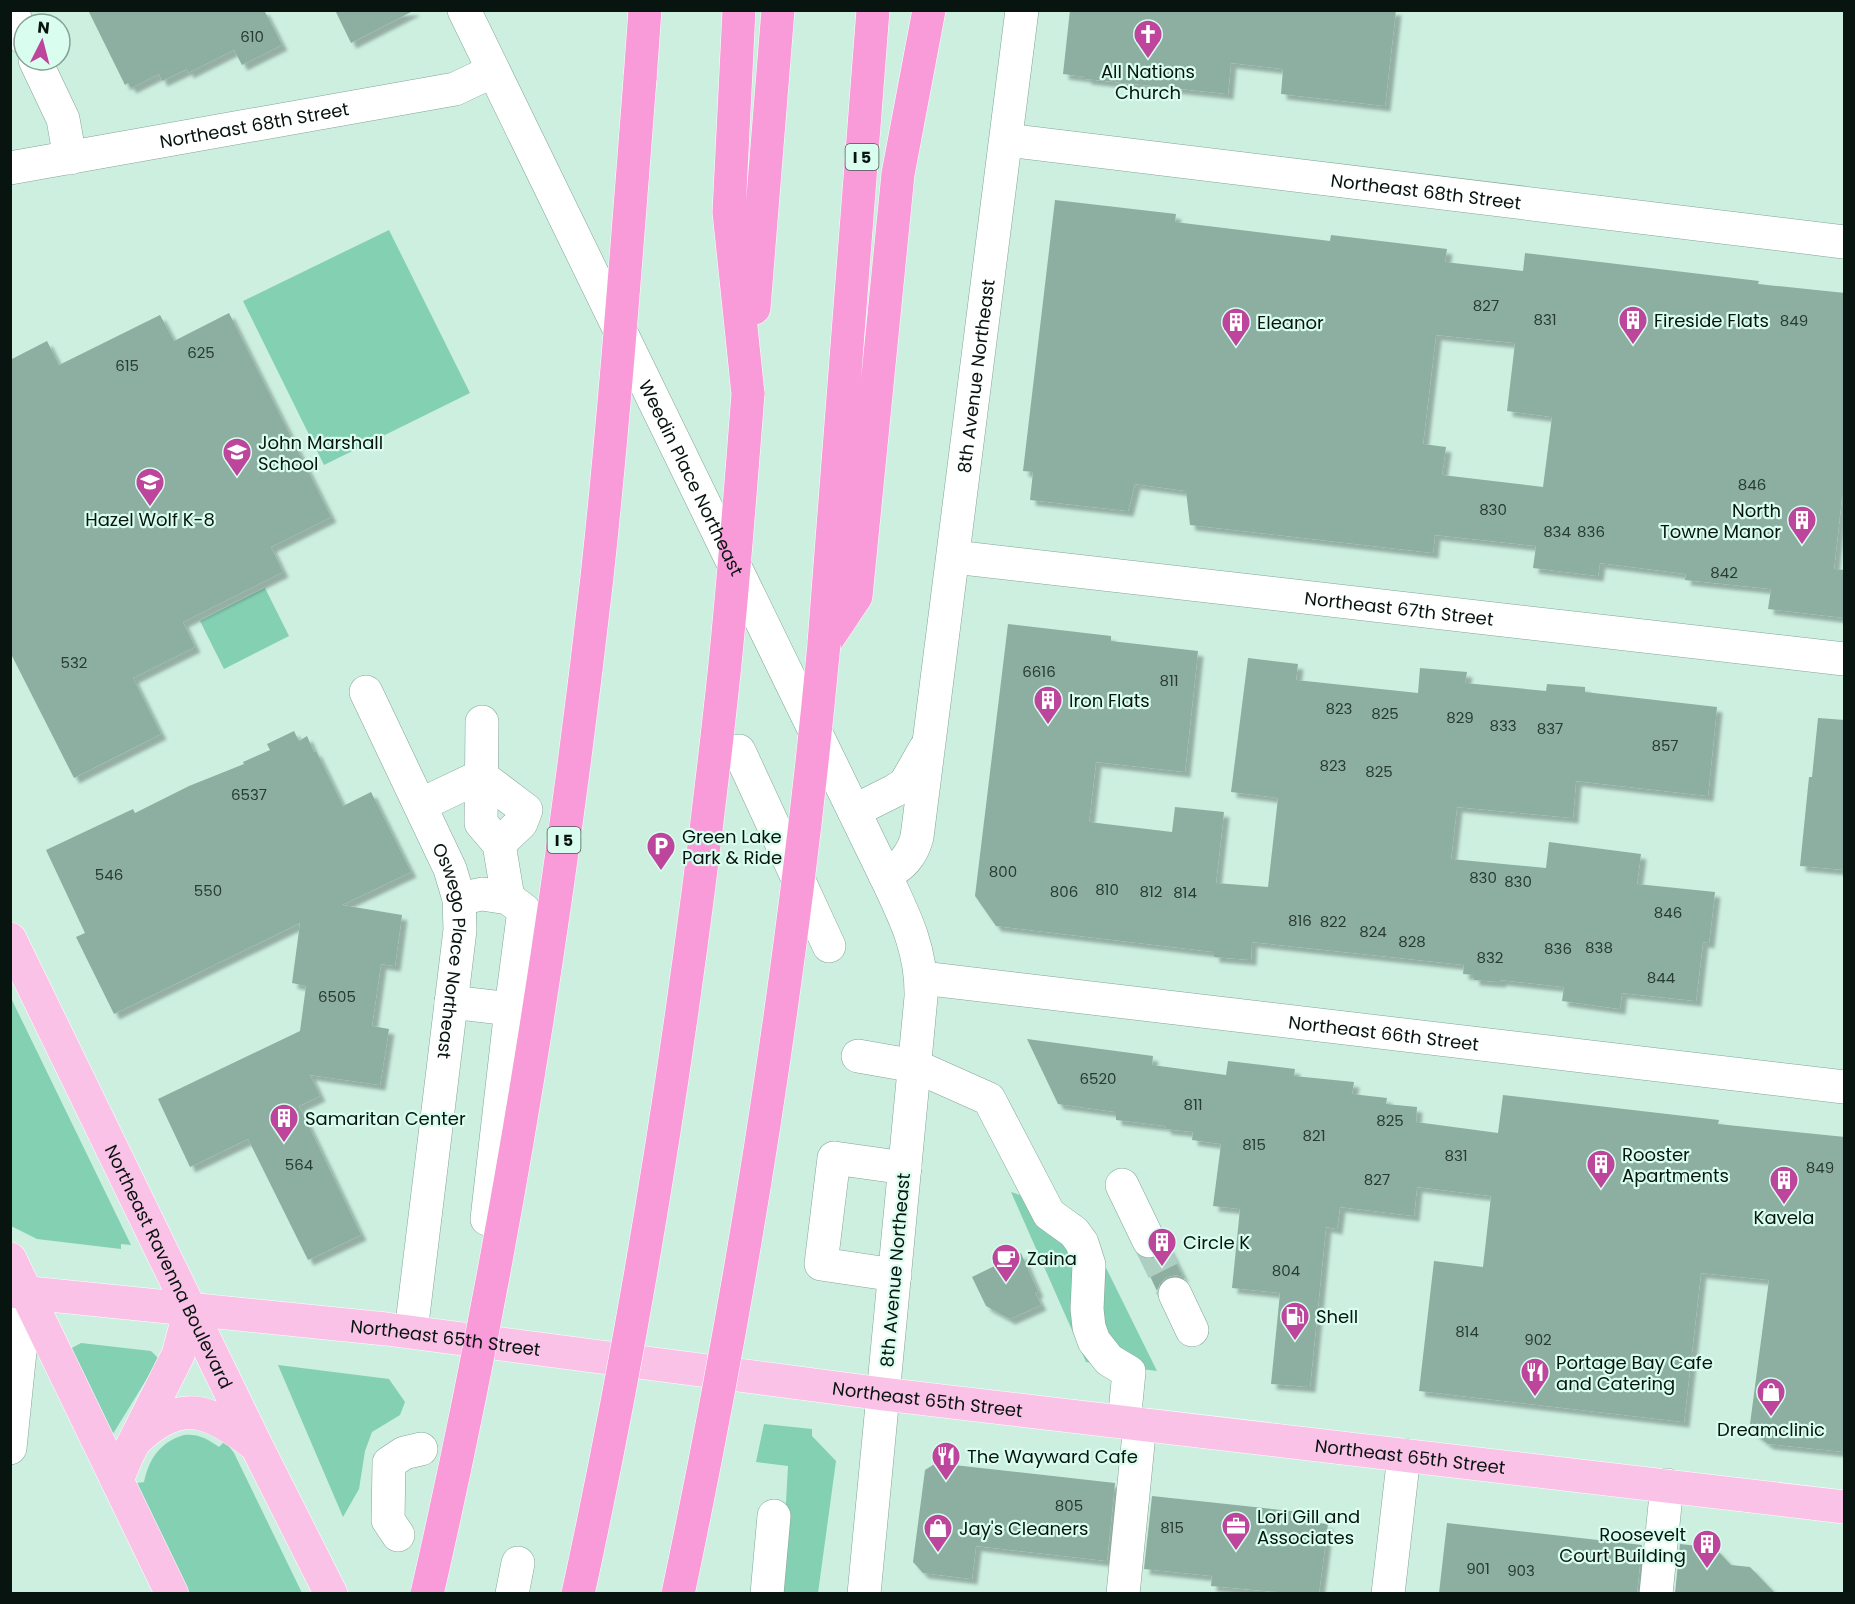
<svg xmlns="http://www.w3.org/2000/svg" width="1855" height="1604" font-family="Poppins,sans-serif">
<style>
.green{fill:#84d0b3}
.building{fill:#8dafa1;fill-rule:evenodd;filter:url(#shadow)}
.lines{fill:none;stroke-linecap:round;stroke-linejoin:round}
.minor-tunnel{stroke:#aecec1;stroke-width:33;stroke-dasharray:33 16;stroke-linecap:butt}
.minor-casing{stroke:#83a597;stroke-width:34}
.major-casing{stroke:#fff;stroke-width:34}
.highway-casing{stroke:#fff;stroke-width:34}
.minor{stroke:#fff;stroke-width:33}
.major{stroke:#fbc2e8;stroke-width:33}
.highway{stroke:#f99ad9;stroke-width:33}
.highway-bridge-casing{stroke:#fff;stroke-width:34;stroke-linecap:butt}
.highway-bridge{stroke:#f99ad9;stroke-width:33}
.labels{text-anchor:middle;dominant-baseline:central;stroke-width:4.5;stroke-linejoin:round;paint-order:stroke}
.number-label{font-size:15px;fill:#283b34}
.shield{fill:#d9fdee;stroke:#465a52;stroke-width:1.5}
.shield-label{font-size:16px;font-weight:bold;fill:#07140f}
.poi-label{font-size:18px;fill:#07140f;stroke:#d9fdee;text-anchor:start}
.street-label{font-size:18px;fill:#07140f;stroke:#d9fdee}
</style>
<defs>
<filter id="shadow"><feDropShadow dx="5.5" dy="5.5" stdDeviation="1.5" flood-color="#0004"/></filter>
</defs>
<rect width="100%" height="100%" fill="#ccefe0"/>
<path class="green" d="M389 230 470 393 324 465 243 301Z
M265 588 289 636 224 669 200 621Z
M11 998 131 1245 121 1244V1249L37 1239 11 1226Z
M1011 1192 1080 1215 1157 1371 1086 1362Z
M81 1343 151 1351 159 1359 111 1437 70 1349Z
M278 1365 389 1379 405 1402 400 1415 372 1432 365 1451 359 1489 343 1517Z
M764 1424 812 1429V1436L836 1461 818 1593H781L788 1466 756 1462Z
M184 1435C199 1434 207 1439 219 1447L225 1441 234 1453 302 1593H186L138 1496 137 1483 144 1482C149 1459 160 1442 184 1435Z"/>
<path class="building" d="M88 10H264L282 45 242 65 234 50 188 73 187 69 162 81 159 74 131 88 128 83 125 85Z
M335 10H415L351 43Z
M1070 10H1396L1385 106 1281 94 1283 69 1231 63 1228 94 1086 79V77L1063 74Z
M1055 200 1176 214 1175 222 1330 241 1331 235 1447 249 1445 262 1523 271 1525 253 1759 281 1758 284 1845 293V498L1842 497 1834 569 1845 570V618L1768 609 1771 589 1685 580 1686 574 1600 563 1598 576 1533 568 1536 546 1435 535 1433 553 1190 525 1186 491 1135 484 1128 511 1030 500 1033 472 1023 471ZM1436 335 1515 343 1507 411 1552 417 1543 487 1442 475 1446 447 1423 444Z
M229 313 331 517 271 547 283 572 183 622 195 647 133 678 161 734 74 778 10 652V360L47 341 59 365 160 315 174 341Z
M1008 624 1111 636V641L1198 651 1185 772 1096 762 1089 822 1172 832 1175 807 1224 812 1216 883 1268 887 1278 798 1231 792 1248 658 1298 664 1296 680 1418 693 1420 668 1467 672 1465 683 1546 691 1547 684 1585 687V692L1717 707 1708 796 1576 781 1573 818 1457 807 1451 859 1546 868 1549 842 1641 854 1637 884 1715 892 1709 943 1703 942 1696 1001 1622 993 1620 1009 1562 1001 1564 987 1501 980 1500 982 1474 980V975L1463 974 1464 965 1252 942 1251 960 1214 957V952L996 926 975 896Z
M1818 718 1845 720V870L1800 866 1809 777H1812Z
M294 731 299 741 307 736 314 752 316 751 343 806 371 792 411 872 342 905 402 915 395 966 381 964 372 1026 389 1029 380 1085 310 1075 320 1096 299 1106 361 1235 308 1260 248 1139 190 1167 158 1099 300 1031 306 986 292 983 300 923 114 1014 76 937 85 933 46 850 133 809 135 813 189 786 244 764 243 762 270 750 267 744Z
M1027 1039 1153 1056 1152 1065 1226 1075 1228 1061 1295 1069 1294 1076 1354 1082 1352 1094 1387 1098 1386 1104 1417 1107 1416 1122 1498 1133 1503 1095 1719 1120 1718 1124 1845 1137V1452L1768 1444 1755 1434 1750 1424 1769 1280 1701 1273 1684 1422 1419 1391 1434 1261 1483 1267 1491 1196 1417 1187 1414 1216 1340 1207 1337 1229 1326 1227 1310 1387 1271 1384 1280 1293 1232 1288 1240 1209 1213 1206 1221 1144 1192 1140 1193 1132 1165 1129 1166 1126 1116 1120V1112L1058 1104Z
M1167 1245 1183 1277 1176 1275 1167 1277 1160 1283 1157 1291 1141 1257 1148 1260 1157 1258 1164 1252Z
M1021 1253 1038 1292 1035 1293 1041 1305 1010 1319 986 1306 972 1277Z
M936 1463 1115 1483 1107 1561 976 1546 972 1579 923 1573 913 1562 925 1470Z
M1152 1496 1309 1513 1308 1522 1328 1524 1319 1593H1288L1211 1586 1212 1576 1144 1569Z
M1447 1523 1642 1545 1637 1593H1439Z
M1680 1544 1715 1548 1731 1565 1750 1567 1775 1593H1675Z"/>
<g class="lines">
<path class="minor-tunnel" d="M1149 1241 1175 1294"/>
<g class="minor-casing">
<g id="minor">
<path d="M11 10 24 38"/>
<path id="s1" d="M464 10 885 875C905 917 922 950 921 997L864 1594"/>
<path d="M35 60 63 119 70 158"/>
<path id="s2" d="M1007 140 1844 242"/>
<path id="s3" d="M10 168 455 89 493 71"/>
<path id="s4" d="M954 557 1844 659"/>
<path id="s5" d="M366 692 450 869 459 899 460 930 411 1332"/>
<path d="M482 722 481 823 499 844 508 898"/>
<path d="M739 751 829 946"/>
<path d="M481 776 526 810 521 823 499 844"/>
<path d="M420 805 481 776"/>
<path d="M854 811 894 791 905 784 925 749"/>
<path id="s6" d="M885 875C902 866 912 856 917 837L1022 10"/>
<path d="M459 899 482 894 508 898 524 910 511 1009 487 1219"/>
<path id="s7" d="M922 978 1844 1087"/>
<path d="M451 1002 511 1009"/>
<path d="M858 1056 915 1066 989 1099 1049 1214 1074 1232 1082 1243 1089 1265 1087 1309 1089 1327 1094 1341 1109 1360 1129 1372 1124 1422"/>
<path d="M1122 1185 1149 1241"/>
<path d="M895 1275 821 1264 834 1158 905 1168"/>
<path d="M1175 1294 1192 1330"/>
<path d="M10 1448 26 1293"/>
<path d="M398 1535 388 1520 389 1463 404 1453 421 1449"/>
<path d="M512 1594 518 1563"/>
<path d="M767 1594 774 1516"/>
<path d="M1123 1594 1140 1424"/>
<path d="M1388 1594 1404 1455"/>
<path d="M1656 1594 1667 1485"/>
</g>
</g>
<g class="major-casing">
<g id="major">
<path id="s8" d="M10 939 256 1445 331 1594"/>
<path d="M10 1259 172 1594"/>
<path id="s9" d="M10 1291 386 1329 883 1394 1844 1507"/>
<path d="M137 1439C181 1397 211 1410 254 1444"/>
<path d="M117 1480 127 1456 178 1355 190 1310"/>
</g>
</g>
<g class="highway-casing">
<path id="highway" d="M739 10 729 212 748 394
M640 79 645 10
M754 308 778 10
M824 643 873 10
M824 644 856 596 898 174 929 10"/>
</g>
<use href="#minor" class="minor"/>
<use href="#major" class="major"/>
<use href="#highway" class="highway"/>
<g class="highway-bridge-casing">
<path id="highway-bridge" d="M427 1594C504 1259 558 918 597 577 615 411 627 245 640 79
M578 1594C643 1296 689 994 722 692 733 593 740 494 748 394
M678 1594C744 1281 794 963 824 644"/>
</g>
<use href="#highway-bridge" class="highway-bridge"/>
</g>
<defs>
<g id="church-pin" transform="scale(1.5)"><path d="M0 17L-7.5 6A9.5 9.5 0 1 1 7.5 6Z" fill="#bd469c" stroke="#d9fdee"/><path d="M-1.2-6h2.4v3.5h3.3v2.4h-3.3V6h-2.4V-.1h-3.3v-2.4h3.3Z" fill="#fff"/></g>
<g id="building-pin" transform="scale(1.5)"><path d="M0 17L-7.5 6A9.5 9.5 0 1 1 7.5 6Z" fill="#bd469c" stroke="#d9fdee"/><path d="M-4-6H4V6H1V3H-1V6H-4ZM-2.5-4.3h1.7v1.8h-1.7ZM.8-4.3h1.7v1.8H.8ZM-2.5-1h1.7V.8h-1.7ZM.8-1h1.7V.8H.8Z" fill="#fff"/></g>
<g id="school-pin" transform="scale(1.5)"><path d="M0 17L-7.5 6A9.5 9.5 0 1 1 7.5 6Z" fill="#bd469c" stroke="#d9fdee"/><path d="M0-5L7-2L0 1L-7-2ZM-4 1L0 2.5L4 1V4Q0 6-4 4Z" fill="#fff"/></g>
<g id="parking-pin" transform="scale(1.5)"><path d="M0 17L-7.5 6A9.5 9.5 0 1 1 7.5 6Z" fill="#bd469c" stroke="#d9fdee"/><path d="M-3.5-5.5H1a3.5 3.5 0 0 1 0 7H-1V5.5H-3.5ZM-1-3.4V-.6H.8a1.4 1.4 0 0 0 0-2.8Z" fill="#fff"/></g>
<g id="cafe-pin" transform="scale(1.5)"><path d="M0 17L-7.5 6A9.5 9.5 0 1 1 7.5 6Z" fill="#bd469c" stroke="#d9fdee"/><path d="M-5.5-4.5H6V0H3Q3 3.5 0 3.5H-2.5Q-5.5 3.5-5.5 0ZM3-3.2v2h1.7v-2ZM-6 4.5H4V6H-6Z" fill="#fff"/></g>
<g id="fuel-pin" transform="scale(1.5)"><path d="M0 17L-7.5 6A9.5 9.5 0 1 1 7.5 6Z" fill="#bd469c" stroke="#d9fdee"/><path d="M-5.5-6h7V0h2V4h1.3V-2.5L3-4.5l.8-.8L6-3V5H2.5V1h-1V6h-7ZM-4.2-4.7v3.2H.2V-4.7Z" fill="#fff"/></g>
<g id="restaurant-pin" transform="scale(1.5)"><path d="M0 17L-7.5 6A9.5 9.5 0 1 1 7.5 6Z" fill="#bd469c" stroke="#d9fdee"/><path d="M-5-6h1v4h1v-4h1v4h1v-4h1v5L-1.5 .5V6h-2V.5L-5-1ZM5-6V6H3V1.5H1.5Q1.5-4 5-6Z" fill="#fff"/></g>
<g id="shop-pin" transform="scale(1.5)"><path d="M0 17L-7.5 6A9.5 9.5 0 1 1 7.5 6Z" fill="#bd469c" stroke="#d9fdee"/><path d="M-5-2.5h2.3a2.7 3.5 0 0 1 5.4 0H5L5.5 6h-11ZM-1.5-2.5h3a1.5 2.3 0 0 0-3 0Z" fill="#fff"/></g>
<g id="office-pin" transform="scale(1.5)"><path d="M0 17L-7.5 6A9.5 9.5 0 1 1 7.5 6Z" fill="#bd469c" stroke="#d9fdee"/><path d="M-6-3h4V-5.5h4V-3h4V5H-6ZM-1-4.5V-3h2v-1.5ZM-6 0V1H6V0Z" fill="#fff"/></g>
</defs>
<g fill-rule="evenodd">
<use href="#church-pin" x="1148" y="34"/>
<use href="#building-pin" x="1633" y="320"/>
<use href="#building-pin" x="1236" y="322"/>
<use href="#school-pin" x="237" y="452"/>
<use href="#school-pin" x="150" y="482"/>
<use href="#building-pin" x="1802" y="520"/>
<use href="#building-pin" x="1048" y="700"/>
<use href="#parking-pin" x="661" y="846"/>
<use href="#building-pin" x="284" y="1118"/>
<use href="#building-pin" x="1601" y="1164"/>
<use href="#building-pin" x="1784" y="1180"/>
<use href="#building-pin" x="1162" y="1242"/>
<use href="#cafe-pin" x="1006" y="1258"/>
<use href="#fuel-pin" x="1295" y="1316"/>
<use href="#restaurant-pin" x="1535" y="1372"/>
<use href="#shop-pin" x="1771" y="1392"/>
<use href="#restaurant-pin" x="946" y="1456"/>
<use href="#office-pin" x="1236" y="1526"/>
<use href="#shop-pin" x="938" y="1528"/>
<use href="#building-pin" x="1707" y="1544"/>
</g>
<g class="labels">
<g class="number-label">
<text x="252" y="36">610</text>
<text x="1486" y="305">827</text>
<text x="1545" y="319">831</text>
<text x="1794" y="320">849</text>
<text x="201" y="352">625</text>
<text x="127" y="365">615</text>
<text x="1752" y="484">846</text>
<text x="1493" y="509">830</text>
<text x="1557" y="531">834</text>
<text x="1591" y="531">836</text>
<text x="1724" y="572">842</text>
<text x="74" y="662">532</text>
<text x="1039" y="671">6616</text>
<text x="1169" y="680">811</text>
<text x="1339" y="708">823</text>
<text x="1385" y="713">825</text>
<text x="1460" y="717">829</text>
<text x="1503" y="725">833</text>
<text x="1550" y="728">837</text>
<text x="1665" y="745">857</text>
<text x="1333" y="765">823</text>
<text x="1379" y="771">825</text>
<text x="249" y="794">6537</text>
<text x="1003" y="871">800</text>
<text x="109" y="874">546</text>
<text x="1483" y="877">830</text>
<text x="1518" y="881">830</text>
<text x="1107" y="889">810</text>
<text x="208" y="890">550</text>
<text x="1064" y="891">806</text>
<text x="1151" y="891">812</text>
<text x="1185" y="892">814</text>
<text x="1668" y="912">846</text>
<text x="1300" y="920">816</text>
<text x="1333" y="921">822</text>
<text x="1373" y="931">824</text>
<text x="1412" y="941">828</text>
<text x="1599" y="947">838</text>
<text x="1558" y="948">836</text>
<text x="1490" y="957">832</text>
<text x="1661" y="977">844</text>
<text x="337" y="996">6505</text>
<text x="1098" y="1078">6520</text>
<text x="1193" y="1104">811</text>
<text x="1390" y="1120">825</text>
<text x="1314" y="1135">821</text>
<text x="1254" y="1144">815</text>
<text x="1456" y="1155">831</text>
<text x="299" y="1164">564</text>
<text x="1820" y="1167">849</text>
<text x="1377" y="1179">827</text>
<text x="1286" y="1270">804</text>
<text x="1467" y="1331">814</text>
<text x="1538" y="1339">902</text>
<text x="1069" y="1505">805</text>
<text x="1172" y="1527">815</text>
<text x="1478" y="1568">901</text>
<text x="1521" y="1570">903</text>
</g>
<g class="shield">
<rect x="845.5" y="144" width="33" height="26" rx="4.5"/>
<rect x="547.5" y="827" width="33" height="26" rx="4.5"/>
</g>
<g class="shield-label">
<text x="862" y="157">I 5</text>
<text x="564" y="840">I 5</text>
</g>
<g class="poi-label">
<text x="1148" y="71" text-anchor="middle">All Nations<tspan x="1148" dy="21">Church</tspan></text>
<text x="1654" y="320">Fireside Flats</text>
<text x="1257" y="322">Eleanor</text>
<text x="258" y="442">John Marshall<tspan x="258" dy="21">School</tspan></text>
<text x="1781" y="510" text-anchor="end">North<tspan x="1781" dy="21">Towne Manor</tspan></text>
<text x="150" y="519" text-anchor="middle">Hazel Wolf K-8</text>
<text x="1069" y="700">Iron Flats</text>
<text x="682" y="836">Green Lake<tspan x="682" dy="21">Park &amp; Ride</tspan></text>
<text x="305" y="1118">Samaritan Center</text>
<text x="1622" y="1154">Rooster<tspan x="1622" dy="21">Apartments</tspan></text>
<text x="1784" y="1217" text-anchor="middle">Kavela</text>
<text x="1183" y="1242">Circle K</text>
<text x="1027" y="1258">Zaina</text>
<text x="1316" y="1316">Shell</text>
<text x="1556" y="1362">Portage Bay Cafe<tspan x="1556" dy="21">and Catering</tspan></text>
<text x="1771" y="1429" text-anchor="middle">Dreamclinic</text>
<text x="967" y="1456">The Wayward Cafe</text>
<text x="1257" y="1516">Lori Gill and<tspan x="1257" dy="21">Associates</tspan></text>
<text x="959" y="1528">Jay's Cleaners</text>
<text x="1686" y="1534" text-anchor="end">Roosevelt<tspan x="1686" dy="21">Court Building</tspan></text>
</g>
<g class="street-label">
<text stroke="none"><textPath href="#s3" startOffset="248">Northeast 68th Street</textPath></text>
<text stroke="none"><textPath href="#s2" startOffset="422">Northeast 68th Street</textPath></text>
<text stroke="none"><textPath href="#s6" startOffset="516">8th Avenue Northeast</textPath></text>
<text stroke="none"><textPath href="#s1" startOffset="520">Weedin Place Northeast</textPath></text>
<text stroke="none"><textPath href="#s4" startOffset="448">Northeast 67th Street</textPath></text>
<text stroke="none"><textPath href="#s5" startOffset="278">Oswego Place Northeast</textPath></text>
<text stroke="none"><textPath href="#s7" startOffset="465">Northeast 66th Street</textPath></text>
<text stroke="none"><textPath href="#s8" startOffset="364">Northeast Ravenna Boulevard</textPath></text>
<text transform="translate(895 1270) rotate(-85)">8th Avenue Northeast</text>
<text stroke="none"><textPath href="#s9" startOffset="438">Northeast 65th Street</textPath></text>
<text stroke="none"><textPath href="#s9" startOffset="924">Northeast 65th Street</textPath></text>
<text stroke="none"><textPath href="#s9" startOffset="1410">Northeast 65th Street</textPath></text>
</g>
</g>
<rect width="1855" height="1604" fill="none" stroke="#07140f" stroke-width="24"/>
<g transform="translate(42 42) rotate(6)"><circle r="28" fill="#d9fdee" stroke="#85a095" stroke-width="1.5"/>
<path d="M0-4.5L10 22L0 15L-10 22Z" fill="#bd469c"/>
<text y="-9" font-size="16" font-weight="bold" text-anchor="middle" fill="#07140f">N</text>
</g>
</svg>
